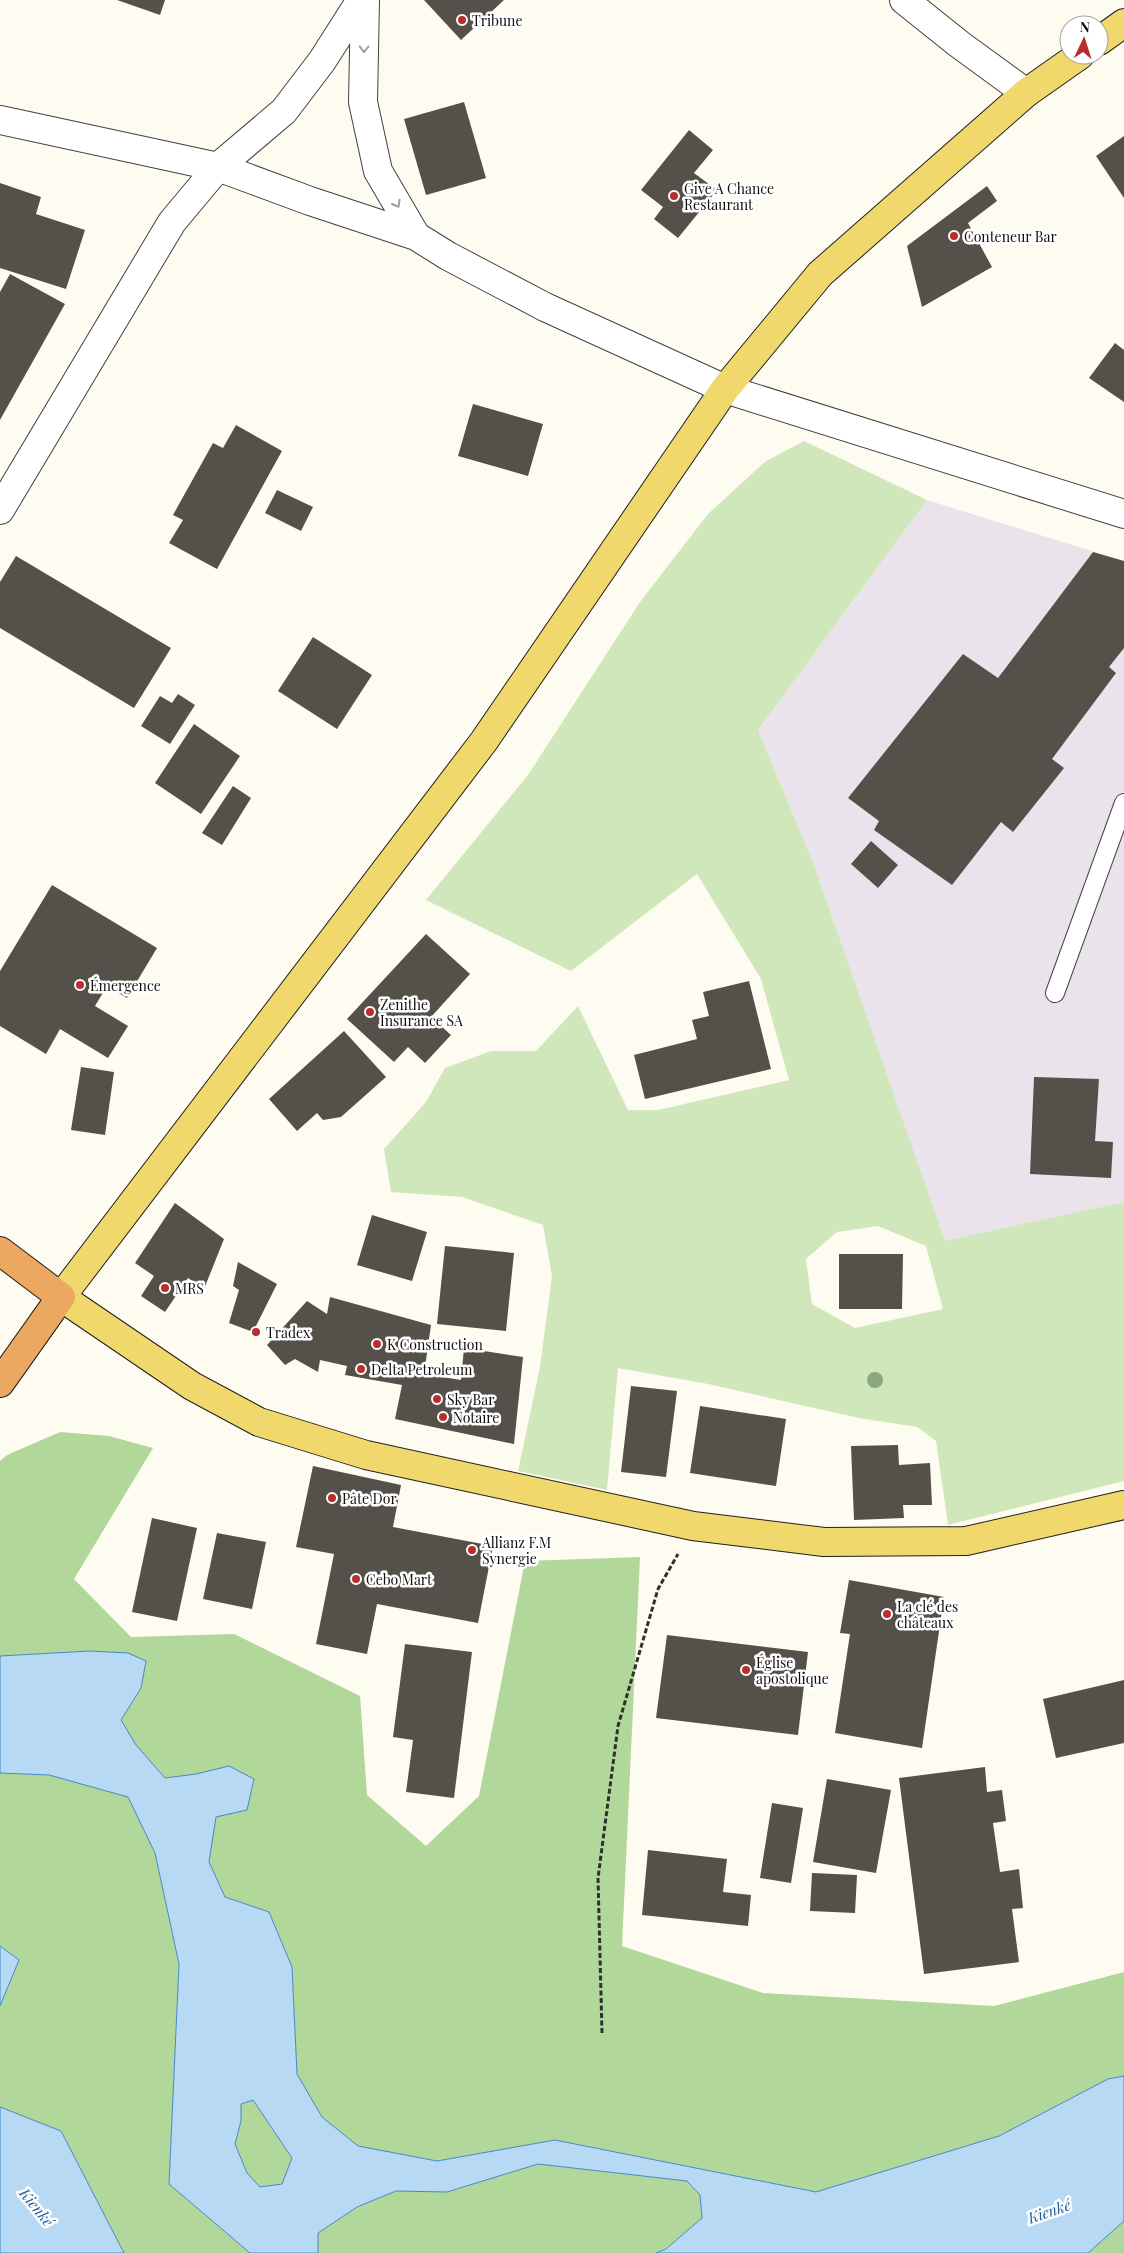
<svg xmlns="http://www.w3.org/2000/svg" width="1124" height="2253" font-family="'Playfair Display',serif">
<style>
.industrial{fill:#ebe3ec}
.green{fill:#cfe7bb;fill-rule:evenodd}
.forest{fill:#b2d79b}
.water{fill:#b7d9f3;stroke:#428ac5;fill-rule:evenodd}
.building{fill:#56504b}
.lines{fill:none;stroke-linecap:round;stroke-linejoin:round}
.lane-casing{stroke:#414141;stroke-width:20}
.street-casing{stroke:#414141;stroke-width:30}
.primary-casing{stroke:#1f1f1f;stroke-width:30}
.highway-casing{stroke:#1f1f1f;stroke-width:30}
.path{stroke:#303030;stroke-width:3;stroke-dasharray:5 2.5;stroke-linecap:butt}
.lane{stroke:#fff;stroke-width:18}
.street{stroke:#fff;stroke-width:28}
.primary{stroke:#f0d86d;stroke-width:28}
.highway{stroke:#eca860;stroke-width:28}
.tree{fill:#8aa77f}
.oneway{stroke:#9f9f9f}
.poi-dot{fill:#b62f2e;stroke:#fff;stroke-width:2}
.labels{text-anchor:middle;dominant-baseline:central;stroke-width:5;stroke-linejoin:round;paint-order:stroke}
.poi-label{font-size:14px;fill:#0e0e0e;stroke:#fff;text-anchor:start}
.water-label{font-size:15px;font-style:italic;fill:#1e5c99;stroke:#fff}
</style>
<rect width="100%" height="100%" fill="#fefcf0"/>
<path class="industrial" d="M927 500 1124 561V1202L945 1242 813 862 758 730Z"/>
<path class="green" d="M804 441 927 500 758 730 813 862 945 1241 1124 1202V1481L948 1525 936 1441 917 1427 859 1418 708 1384 618 1368 607 1490 518 1471 540 1367 552 1276 543 1225 462 1197 391 1192 384 1149 426 1102 445 1068 491 1051H536L578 1006 628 1110H658L789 1080 761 979 697 874 571 971 426 900 528 775 640 602 708 514 766 461ZM878 1226 926 1246 943 1309 855 1328 812 1304 806 1259 837 1232Z"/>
<path class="forest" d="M60 1432 109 1436 153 1448 74 1579 131 1637 234 1634 360 1696 367 1795 426 1846 479 1796 525 1561 640 1557 622 1946 763 1993 994 2006 1124 1972V2076L1108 2079 999 2136 816 2192 555 2140 437 2161 357 2146 322 2117 297 2074 292 1967 269 1912 225 1897 209 1862 215 1817 196 1774 165 1778 136 1745 121 1720 141 1688 128 1653 90 1651 0 1656V1461L7 1455Z
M0 1773 49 1775 128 1796 155 1853 179 1964 169 2184 250 2253H124L61 2131 0 2107V2006L19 1960 0 1946Z
M253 2100 292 2158 283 2184 260 2187 247 2173 235 2144 241 2121V2104Z
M538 2164 687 2181 700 2195 702 2218 666 2249 656 2253H318V2233L357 2207 396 2191 447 2192Z
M1124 2221V2253H1088Z"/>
<path class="water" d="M90 1651 128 1653 146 1661 141 1688 121 1720 136 1745 165 1778 196 1774 229 1766 254 1779 247 1810 216 1817 209 1862 225 1897 269 1912 292 1967 297 2074 322 2117 358 2146 437 2161 555 2140 816 2192 999 2136 1108 2079 1124 2076V2221L1088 2253H656L666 2249 702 2218 700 2195 687 2181 538 2164 447 2192 396 2191 357 2207 318 2233V2253H250L169 2184 179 1964 155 1853 128 1797 49 1775 0 1773V1656ZM253 2100 292 2158 282 2184 260 2187 247 2173 235 2144 241 2121V2104Z
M0 1946 19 1960 0 2006Z
M0 2107 61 2131 124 2253H0Z"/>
<path class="building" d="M117 0H165L160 15Z
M424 0H504L461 40Z
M464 102 486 178 426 195 404 119Z
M689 130 713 150 694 173 717 190 678 238 654 219 663 207 641 190Z
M1124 136V198L1096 156Z
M0 183 41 197 36 214 85 230 66 289 0 268Z
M987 186 997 201 968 223 992 267 922 307 907 246Z
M10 274 65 304 0 420V292Z
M1115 343 1124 350V402L1089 378Z
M473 404 543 424 528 476 458 456Z
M236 425 282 451 217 569 169 543 183 520 173 515 213 443 223 448Z
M277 490 313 507 301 531 265 513Z
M1093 552 1124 561V648L1109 667 1116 673 1052 759 1064 768 1013 832 1001 822 952 885 874 830 879 821 848 798 963 654 998 678Z
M16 556 171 648 134 708 0 628V582Z
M313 637 372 675 337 729 278 691Z
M178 694 195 705 170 744 141 726 160 696 172 703Z
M194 724 240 756 201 814 155 783Z
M233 786 251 798 222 845 202 833Z
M871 841 898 865 878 888 851 864Z
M52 885 157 948 127 998 107 986 95 1006 128 1026 108 1058 60 1029 46 1054 0 1026V971Z
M426 934 470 974 431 1017 451 1035 425 1063 408 1047 394 1062 347 1019Z
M749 981 771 1069 645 1099 634 1055 697 1039 692 1020 709 1016 703 992Z
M344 1031 386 1077 341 1117 323 1120 317 1113 297 1131 269 1099Z
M81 1067 114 1072 105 1135 71 1130Z
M1034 1077 1099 1079 1095 1141 1113 1142 1111 1178 1030 1174Z
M175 1203 224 1239 204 1289 188 1278 165 1312 141 1296 154 1276 135 1263Z
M372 1215 427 1232 412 1281 357 1265Z
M445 1246 514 1253 506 1331 437 1324Z
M839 1254H903L902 1309H839Z
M238 1262 277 1284 253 1332 229 1323 239 1290 233 1286Z
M330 1297 431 1325 424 1374 461 1380 464 1348 523 1357 514 1444 395 1419 402 1385 345 1375 347 1366 320 1360 318 1372 295 1359 285 1365 267 1345 307 1301 327 1314Z
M631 1386 677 1391 666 1477 621 1472Z
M700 1406 786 1419 776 1486 690 1473Z
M898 1445 899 1465 930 1463 932 1505H903L904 1518 854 1520 851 1446Z
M313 1466 401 1485 393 1527 493 1546 478 1623 377 1604 367 1654 316 1644 334 1554 296 1547Z
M152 1518 197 1528 177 1621 132 1612Z
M217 1533 266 1542 252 1609 203 1599Z
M849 1580 944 1597 922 1748 835 1733 850 1634 840 1633Z
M667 1635 808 1652 798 1735 656 1718Z
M405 1644 472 1652 454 1798 406 1792 413 1740 393 1737Z
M1124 1680V1743L1056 1758 1043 1699Z
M985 1767 987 1792 1002 1790 1006 1821 993 1823 1000 1872 1019 1869 1023 1908 1012 1909 1019 1962 924 1974 899 1778Z
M827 1779 891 1790 876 1873 813 1862Z
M772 1803 803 1808 791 1883 760 1878Z
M648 1850 727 1859 723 1892 751 1895 748 1926 642 1915Z
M812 1873 857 1875 855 1913 810 1911Z"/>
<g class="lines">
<g class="lane-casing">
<path id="lane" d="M1055 993 1124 803"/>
</g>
<g class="street-casing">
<path id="street" d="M365 0 363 102 378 171 416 236
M904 0 959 44 1026 93
M0 120 218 167 310 201 416 236 448 256 545 307 725 389 1124 514
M0 510 172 222 218 167 284 111 322 61 361 0"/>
</g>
<g class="primary-casing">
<path id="primary" d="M1099 41 1124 23
M1080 55 1026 93 820 274 725 389 484 741 61 1297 192 1386 259 1422 366 1455 693 1526 824 1542 966 1541 1124 1505"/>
</g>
<g class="highway-casing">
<path id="highway" d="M0 1251 61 1297 0 1383"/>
</g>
<path class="path" d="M602 2033 598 1878 618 1726 658 1589 678 1554"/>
<use href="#lane" class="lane"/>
<use href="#street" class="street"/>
<use href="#primary" class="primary"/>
<use href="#highway" class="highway"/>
</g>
<circle class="tree" cx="875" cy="1380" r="8"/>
<defs><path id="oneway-chevron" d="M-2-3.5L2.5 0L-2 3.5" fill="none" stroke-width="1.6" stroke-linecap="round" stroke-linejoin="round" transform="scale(1.25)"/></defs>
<g class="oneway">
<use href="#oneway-chevron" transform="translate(364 49) rotate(91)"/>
<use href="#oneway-chevron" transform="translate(397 204) rotate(60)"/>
</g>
<g class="poi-dot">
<circle cx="462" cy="20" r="5"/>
<circle cx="674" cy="196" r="5"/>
<circle cx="954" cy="236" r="5"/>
<circle cx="80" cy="985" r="5"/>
<circle cx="370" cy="1012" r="5"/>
<circle cx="165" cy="1288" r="5"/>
<circle cx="256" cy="1332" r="5"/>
<circle cx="377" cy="1344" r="5"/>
<circle cx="361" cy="1369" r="5"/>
<circle cx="437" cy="1399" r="5"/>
<circle cx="443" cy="1417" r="5"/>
<circle cx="332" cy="1498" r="5"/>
<circle cx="472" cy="1550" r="5"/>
<circle cx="356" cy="1579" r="5"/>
<circle cx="887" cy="1614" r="5"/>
<circle cx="746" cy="1670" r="5"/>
</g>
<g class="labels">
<g class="poi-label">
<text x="472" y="20">Tribune</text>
<text x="684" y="188">Give A Chance<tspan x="684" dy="16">Restaurant</tspan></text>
<text x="964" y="236">Conteneur Bar</text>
<text x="90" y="985">Émergence</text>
<text x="380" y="1004">Zenithe<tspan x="380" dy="16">Insurance SA</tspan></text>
<text x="175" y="1288">MRS</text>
<text x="266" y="1332">Tradex</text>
<text x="387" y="1344">K Construction</text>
<text x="371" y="1369">Delta Petroleum</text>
<text x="447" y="1399">Sky Bar</text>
<text x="453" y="1417">Notaire</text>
<text x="342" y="1498">Pâte Dor</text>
<text x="482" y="1542">Allianz F.M<tspan x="482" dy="16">Synergie</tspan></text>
<text x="366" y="1579">Cebo Mart</text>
<text x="897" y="1606">La clé des<tspan x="897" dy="16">châteaux</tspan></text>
<text x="756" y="1662">Église<tspan x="756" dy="16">apostolique</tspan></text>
</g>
<g class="water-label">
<text transform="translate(37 2207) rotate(51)">Kienké</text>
<text transform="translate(1049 2211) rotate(-19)">Kienké</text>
</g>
</g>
<g transform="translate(1084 40) rotate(4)"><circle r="24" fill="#ffffff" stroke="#9f9f9f"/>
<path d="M0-4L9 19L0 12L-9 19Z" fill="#b62f2e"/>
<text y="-8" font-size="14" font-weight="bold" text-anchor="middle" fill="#0e0e0e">N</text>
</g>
</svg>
